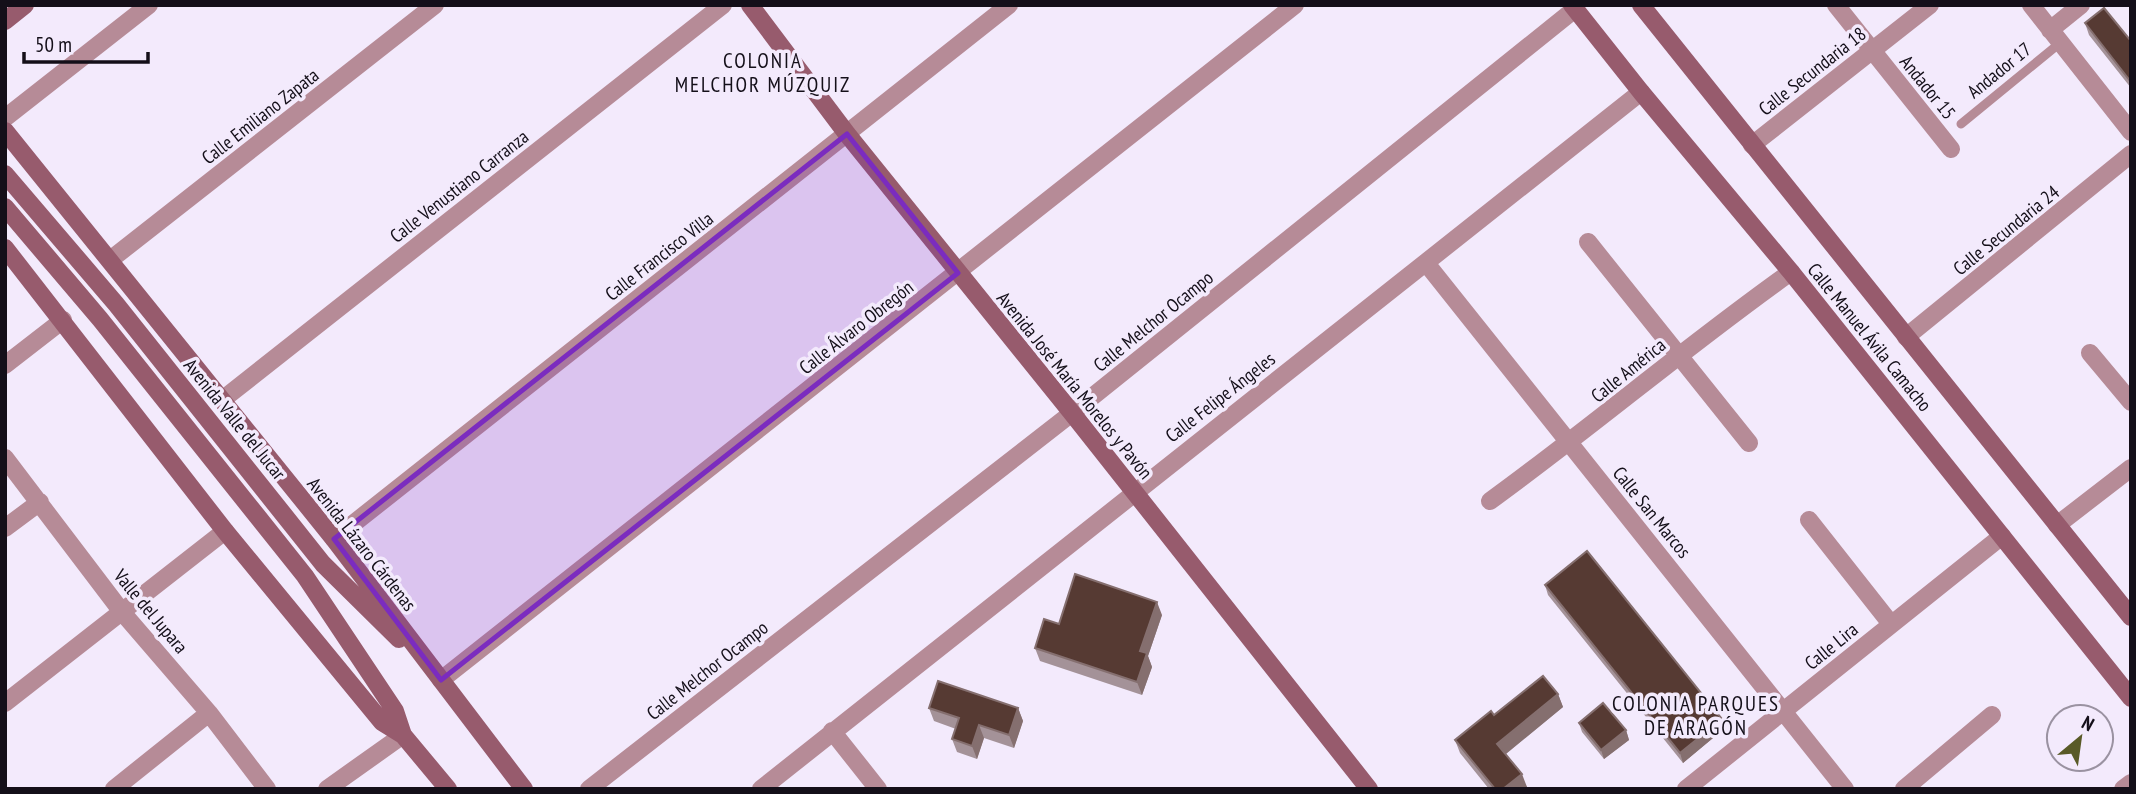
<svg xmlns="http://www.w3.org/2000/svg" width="2136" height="794" font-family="'PT Sans Narrow',sans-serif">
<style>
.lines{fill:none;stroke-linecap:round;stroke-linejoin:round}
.lane{stroke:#b68b97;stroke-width:9}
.street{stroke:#b68b97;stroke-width:18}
.secondary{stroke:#975b6d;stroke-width:18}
.wall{fill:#a49298}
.shaded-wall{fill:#856f6f}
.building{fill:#563a33;stroke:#856f6f;stroke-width:2}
.marked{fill:#7b2cbf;fill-opacity:0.2;stroke:#7b2cbf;stroke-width:5;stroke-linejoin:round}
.labels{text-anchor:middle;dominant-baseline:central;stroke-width:7;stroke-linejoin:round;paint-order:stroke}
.street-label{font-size:19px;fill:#140f19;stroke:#f3eafc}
.neighbourhood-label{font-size:21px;letter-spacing:2px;fill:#140f19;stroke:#f3eafc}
</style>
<rect width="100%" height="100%" fill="#f3eafc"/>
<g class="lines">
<path class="lane" d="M1961 124 2060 43"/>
<path class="street" d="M1836 5 1951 149
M2031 5 2131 132
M2050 30 2081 5
M5 118 149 5
M1752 145 1930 5
M1588 242 1749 443
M110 260 435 5
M1426 263 1845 789
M1906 337 2131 154
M2090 353 2131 402
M5 365 63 320
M222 400 723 5
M5 458 122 612 209 713 267 789
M1490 501C1592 427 1688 345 1791 272
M1809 520 1891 624
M2057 525 2131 468
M5 528 40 502
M334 539 1009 5
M441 680 1295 5
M5 703 225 531
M832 731 878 789
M114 789 209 713
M327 789 403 735
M589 789 1072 413 1575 9
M761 789 1641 92
M1686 789 2002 536
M1904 789 1992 715
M2123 789 2131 783"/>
<path class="secondary" d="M750 5 847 134 1072 413 1369 789
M1572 5 1641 92 1791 272 2131 698
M1641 5 2131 617
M5 21 25 5
M5 131 334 539 524 789
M5 174 116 304 323 564 399 639
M5 207 100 319 305 576 395 711 403 735
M5 248 225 531 382 722 403 735 448 789"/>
</g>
<path class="wall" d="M2085 23 2131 41V88L2089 35Z
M1545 585 1722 719 1725 728 1683 763 1548 595Z
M1162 615 1148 656 1152 667 1142 695 1040 661 1035 648 1059 624Z
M1558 694 1563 707 1506 754 1527 787 1524 789H1489L1460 753 1455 740 1494 715Z
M929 708H1018L1023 721 1014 748 984 738 977 759 957 752 952 739 956 729 934 721Z
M1579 723 1626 730 1629 740 1604 759 1582 732Z"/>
<path class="shaded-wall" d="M1157 602 1162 615 1148 656 1152 667 1142 695 1137 682 1140 651Z
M1558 694 1563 707 1502 757 1497 744Z
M1018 708 1023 721 1014 748 1009 735Z
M1722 719 1725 728 1683 763 1680 753Z
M979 725 984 738 977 759 972 746Z
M1626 730 1629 740 1604 759 1601 750Z
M1522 774 1527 787 1524 789H1503Z"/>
<path class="building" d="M2104 8 2131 41V82L2085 23Z
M1587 551 1722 719 1680 753 1545 585Z
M1075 574 1157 602 1140 651 1147 653 1137 682 1035 648 1044 619 1059 624Z
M1543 676 1558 694 1497 744 1522 774 1503 789H1495L1455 740 1491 711 1494 715Z
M938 681 1018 708 1009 735 979 725 972 746 952 739 959 718 929 708Z
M1603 703 1626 730 1601 750 1579 723Z"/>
<path class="marked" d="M847 134 958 273 441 680 334 539Z"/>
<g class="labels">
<g class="street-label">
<text transform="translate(1999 70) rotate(-39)">Andador 17</text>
<text transform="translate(1812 71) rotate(-38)">Calle Secundaria 18</text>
<text transform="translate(1928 87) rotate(51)">Andador 15</text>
<text transform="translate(260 116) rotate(-38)">Calle Emiliano Zapata</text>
<text transform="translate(459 186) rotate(-38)">Calle Venustiano Carranza</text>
<text transform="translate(2006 230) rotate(-39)">Calle Secundaria 24</text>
<text transform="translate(659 256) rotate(-38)">Calle Francisco Villa</text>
<text transform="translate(1153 321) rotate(-39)">Calle Melchor Ocampo</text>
<text transform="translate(856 327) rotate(-38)">Calle Álvaro Obregón</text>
<text transform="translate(1870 337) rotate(51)">Calle Manuel Ávila Camacho</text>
<text transform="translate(1628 370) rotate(-39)">Calle América</text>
<text transform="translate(1075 385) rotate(51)">Avenida José María Morelos y Pavón</text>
<text transform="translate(1220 397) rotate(-38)">Calle Felipe Ángeles</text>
<text transform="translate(235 419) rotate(51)">Avenida Valle del Jucar</text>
<text transform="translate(1652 512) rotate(51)">Calle San Marcos</text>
<text transform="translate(362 544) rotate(52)">Avenida Lázaro Cárdenas</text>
<text transform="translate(151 611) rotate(50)">Valle del Jupara</text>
<text transform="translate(1831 646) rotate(-39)">Calle Lira</text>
<text transform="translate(707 670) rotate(-38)">Calle Melchor Ocampo</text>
</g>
<g class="neighbourhood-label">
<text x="763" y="60">COLONIA<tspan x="763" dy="24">MELCHOR MÚZQUIZ</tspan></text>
<text x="1696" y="703">COLONIA PARQUES<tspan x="1696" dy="24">DE ARAGÓN</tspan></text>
</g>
</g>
<rect width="2136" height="794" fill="none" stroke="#140f19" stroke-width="14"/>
<g transform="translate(2080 738) rotate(29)"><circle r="33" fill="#f3eafc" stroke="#9a92a1" stroke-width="2"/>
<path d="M0-5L12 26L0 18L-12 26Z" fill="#595a27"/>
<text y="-10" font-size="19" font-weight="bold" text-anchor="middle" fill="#140f19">N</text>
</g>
<path d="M24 52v10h124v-10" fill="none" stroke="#140f19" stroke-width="3.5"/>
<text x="35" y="52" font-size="21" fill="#140f19" stroke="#f3eafc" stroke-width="5" paint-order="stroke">50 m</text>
</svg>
